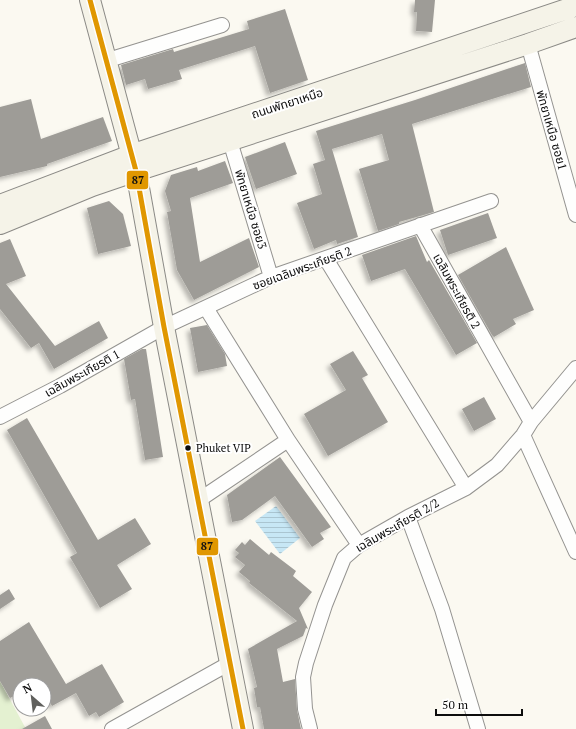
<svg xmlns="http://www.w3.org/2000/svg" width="576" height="729" font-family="'PT Serif','Noto Sans Thai',serif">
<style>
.grass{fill:#e4f1d1}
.water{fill:url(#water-rules)}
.building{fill:#9e9c97;filter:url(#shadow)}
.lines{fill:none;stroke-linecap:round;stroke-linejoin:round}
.street-casing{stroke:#949390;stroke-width:16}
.secondary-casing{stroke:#8b8a86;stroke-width:22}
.street{stroke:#fefefd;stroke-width:14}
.secondary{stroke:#f5f3e8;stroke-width:20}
.bus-1-casing{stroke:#fff;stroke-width:8}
.bus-1{stroke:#e09701;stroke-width:5}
.bus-dot{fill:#0d0d0d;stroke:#fff;stroke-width:1.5}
.labels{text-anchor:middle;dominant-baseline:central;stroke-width:4;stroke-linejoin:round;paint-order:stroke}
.bus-label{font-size:11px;fill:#0d0d0d;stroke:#fff;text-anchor:start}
.street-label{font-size:12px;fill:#0d0d0d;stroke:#fff}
.line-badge{stroke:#fff;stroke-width:1.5}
.pale-badge-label{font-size:11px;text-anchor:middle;font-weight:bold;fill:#111}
</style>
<defs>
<pattern id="water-rules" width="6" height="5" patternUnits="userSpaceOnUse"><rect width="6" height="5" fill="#c7e7f5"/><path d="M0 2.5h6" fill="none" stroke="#aac5d1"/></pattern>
<filter id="shadow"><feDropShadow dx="-3.5" dy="3.5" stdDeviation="2" flood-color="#0004"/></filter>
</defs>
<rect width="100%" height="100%" fill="#fbf9f1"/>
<path class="grass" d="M0 681 26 729H0Z"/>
<path class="water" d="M276 506 300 538 280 554 255 521Z"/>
<path class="building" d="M415 0H435L432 32 416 31 417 12H414Z
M285 9 308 80 270 93 255 46 179 70 182 79 148 89 145 79 126 85 121 65 173 49 174 52 249 29 247 21Z
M525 63 531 87 412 124 434 212 399 222V224L378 231 359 169 389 160 382 134 332 149 358 237 337 244 336 240 314 249 297 203 322 194 313 164 325 160 316 131 415 100Z
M31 99 41 139 103 117 112 141 47 164V166L0 177V107Z
M285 142 297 174 256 189 245 157Z
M225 161 233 183 190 198 200 262 249 238 259 267 194 300 177 270 167 212 171 211 165 191 171 175 197 167 198 171Z
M109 201 123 214 131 246 98 254 87 208Z
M488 213 497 238 448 255 440 230Z
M416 236 427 262 429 260 477 343 456 355 405 269 371 281 362 255Z
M10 239 26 276 6 284 55 346 99 321 108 338 54 369 39 343 31 348 0 309V243Z
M506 247 534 310 513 319 516 324 494 337 492 335 458 275Z
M207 325 225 354 227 366 198 372 190 328Z
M142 349H146L163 457 145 460 135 399 131 400 124 359Z
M353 351 368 375 362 378 388 422 328 456 304 414 346 390 330 364Z
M484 397 496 419 474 431 462 409Z
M27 418 98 540 135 518 151 544 117 565 132 589 100 608 70 557 77 553 7 430Z
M280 457 331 527 320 533 324 539 312 547 275 496 242 520 232 522 227 495Z
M250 539 269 555 271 552 296 571 293 576 312 592 299 608 308 629 306 628 303 636 277 649 283 682 295 679 297 710 301 729H264L260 707H257L254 688 257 687 248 649 297 621 249 583 250 581 239 572 245 565 235 557 239 553 235 550 242 542 245 545Z
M9 589 15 599 0 609V595Z
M29 622 66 684 102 664 124 702 99 717 96 712 89 716 76 693 52 706 44 692V685H20V693L10 698 0 681V641Z
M45 716 52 729H22Z"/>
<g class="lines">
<g class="street-casing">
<path id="street" d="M528 44 576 215
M105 61 222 25
M230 141 271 277
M420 225 531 422
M326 259 466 488
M206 308 288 440 359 545
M0 417 60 386 164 327 271 277 491 201
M523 435 576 552
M199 500 288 440
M408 517 442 609 478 729
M112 729 230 663
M310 729 305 709 303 677 306 663 325 605 344 558 359 545 408 517 466 488 497 465 523 435 531 422 576 368"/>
</g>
<g class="secondary-casing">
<path id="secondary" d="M90 0 136 171 164 327 243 729
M0 205 131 155 576 6
M0 224 92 186 136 171 528 44 576 27"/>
</g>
<use href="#street" class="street"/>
<use href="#secondary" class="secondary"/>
<g class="bus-1-casing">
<path id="bus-1" d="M90 0 136 171 164 327 243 729"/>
</g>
<use href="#bus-1" class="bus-1"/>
</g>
<circle class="bus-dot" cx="188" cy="448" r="3.5"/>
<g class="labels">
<g class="bus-label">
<text x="196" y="448">Phuket VIP</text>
</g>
<g class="street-label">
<text transform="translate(287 103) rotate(-18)">ถนนพัทยาเหนือ</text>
<text transform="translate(552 130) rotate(74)">พัทยาเหนือ ซอย1</text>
<text transform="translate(251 209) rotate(73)">พัทยาเหนือ ซอย3</text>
<text transform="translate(302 268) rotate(-20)">ซอยเฉลิมพระเกียรติ 2</text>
<text transform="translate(457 291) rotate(61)">เฉลิมพระเกียรติ 2</text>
<text transform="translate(82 373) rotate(-29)">เฉลิมพระเกียรติ 1</text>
<text transform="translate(397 525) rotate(-30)">เฉลิมพระเกียรติ 2/2</text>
</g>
</g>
<g class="line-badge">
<rect x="126" y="170" width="23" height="20" rx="4" fill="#e09701"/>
<rect x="196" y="537" width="23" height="19" rx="4" fill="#e09701"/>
</g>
<g class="pale-badge-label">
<text x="138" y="184">87</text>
<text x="207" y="550">87</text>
</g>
<g transform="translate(32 697) rotate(332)"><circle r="19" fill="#ffffff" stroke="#9e9e9e"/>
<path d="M0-3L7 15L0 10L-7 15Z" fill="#60605d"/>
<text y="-6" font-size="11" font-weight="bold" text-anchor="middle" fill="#0d0d0d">N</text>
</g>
<path d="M436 709v6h86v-6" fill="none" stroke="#0d0d0d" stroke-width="2"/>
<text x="442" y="709" font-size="12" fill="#0d0d0d" stroke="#ffffff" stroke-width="3" paint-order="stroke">50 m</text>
</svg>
